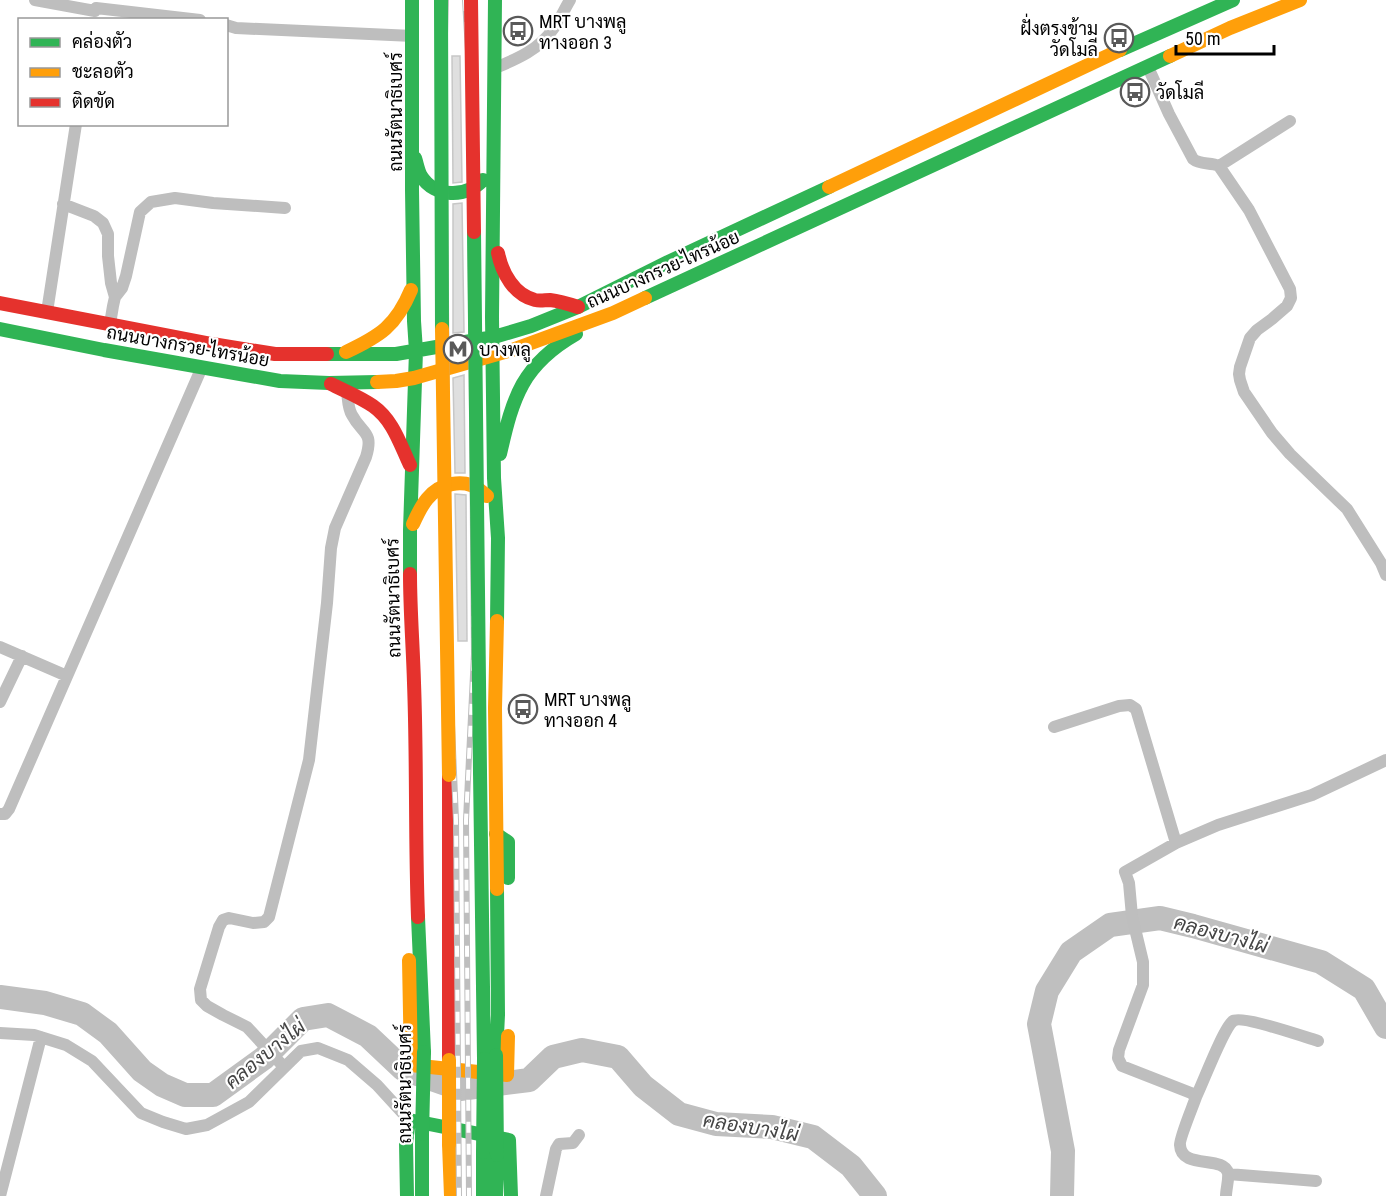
<svg xmlns="http://www.w3.org/2000/svg" width="1386" height="1196" font-family="'Roboto Condensed',Sarabun,sans-serif">
<style>
.lines{fill:none;stroke-linecap:round;stroke-linejoin:round}
.river{stroke:#bfbfbf;stroke-width:24}
.building{fill:#dfdfdf;stroke:#c7c7c7;stroke-width:1.5}
.street{stroke:#bebebe;stroke-width:12}
.fast{stroke:#30b455;stroke-width:14}
.slow{stroke:#ff9f0a;stroke-width:14}
.jam{stroke:#e5322d;stroke-width:14}
.rail-casing{stroke:#bebebe;stroke-width:6}
.rail{stroke:#fff;stroke-width:4;stroke-dasharray:11;stroke-linecap:butt}
.fast-bridge{stroke:#30b455;stroke-width:14}
.slow-bridge{stroke:#ff9f0a;stroke-width:14}
.jam-bridge{stroke:#e5322d;stroke-width:14}
.labels{text-anchor:middle;dominant-baseline:central;stroke-width:4.5;stroke-linejoin:round;paint-order:stroke}
.poi-label{font-size:18px;fill:#000;stroke:#fff;text-anchor:start}
.street-label{font-size:18px;fill:#000;stroke:#fff}
.water-label{font-size:20px;font-style:italic;fill:#444;stroke:#fff}
</style>
<rect width="100%" height="100%" fill="#fff"/>
<g class="lines">
<path class="river" d="M0 997 45 1003 82 1014 108 1033 142 1071 162 1085 185 1095H213L264 1058 303 1019 328 1015 368 1036 403 1069 460 1089 529 1080 553 1057 582 1050 618 1057 643 1086 679 1114 716 1124 772 1127 813 1137 851 1166 875 1196
M1062 1196 1063 1151 1039 1024 1047 991 1071 952 1110 925 1160 918 1193 926 1321 962 1364 989 1386 1027"/>
</g>
<path class="building" d="M452 56H460L462 182 453 183Z
M462 203 464 332 453 333V204Z
M464 375 465 473H455L453 378Z
M455 494 466 495 467 641H458Z"/>
<g class="lines">
<path class="street" d="M35 0 95 11
M96 8 200 20
M226 25 236 28 413 36
M1148 67 1169 114 1193 159C1200 165 1211 162 1219 166L1249 210 1290 289 1291 298 1287 306 1272 319 1257 330 1250 338 1240 367 1239 374 1240 380 1244 392 1272 433 1290 454 1347 509 1381 563 1386 575
M495 68C517 59 540 49 553 29 560 20 564 10 570 0
M1219 166 1290 121
M63 204 94 216 103 223 108 234V256L111 283 115 297 113 306 110 324
M115 297 122 288 126 276 140 212 151 202 175 198 213 203 285 208
M47 312 76 124
M0 647 67 676
M0 702 22 656
M1054 727 1119 706 1130 705 1136 709 1176 843
M0 814H5L9 809 202 367
M0 1033 34 1035 66 1045 92 1061 141 1113 163 1122 186 1129 207 1125 249 1102 301 1051 318 1048 348 1060 377 1085 409 1120
M284 1067 247 1027 223 1015 207 1006 201 1000 200 989 219 927 223 920 229 918 253 923 264 922 269 917 309 760 327 603 331 548 335 528 366 457C374 431 362 434 352 415 348 409 348 399 347 392
M1196 1097C1203 1083 1223 1029 1233 1021 1241 1015 1305 1037 1318 1041
M1228 1174 1316 1181
M0 1196 41 1037
M546 1196 556 1149 559 1144 573 1143 579 1135
M1226 1196C1226 1189 1229 1180 1228 1173 1224 1155 1181 1170 1180 1145 1179 1139 1193 1106 1196 1097L1191 1093 1122 1066 1118 1058 1119 1050 1143 985V962L1132 916 1129 883 1125 872 1176 843 1218 825 1312 795 1386 760"/>
<path class="fast" d="M495 0 492 317 494 478 498 538 497 621
M1120 50 1233 0
M415 158C417 164 418 171 421 176 435 198 466 198 483 180
M645 298 1170 56
M0 329 104 350 280 381 329 383 377 382
M327 354H396L494 337 531 326 578 307 668 262 829 187
M500 454C513 397 522 365 576 334
M410 574V530L416 351 414 321 412 190V0
M480 772 484 1059
M496 834 508 842V878
M418 917 424 1052
M496 1055 498 1015 497 889
M422 1134V1196
M483 1152V1196
M407 1196 406 1143 409 1120 509 1140 511 1196
M496 1196 497 1155"/>
<path class="slow" d="M1170 56 1230 28 1300 0
M829 187 1120 50
M346 352C380 336 396 326 411 290
M377 382 396 381 414 378 512 350 613 313 645 298
M413 524C421 506 430 488 452 484 458 483 465 483 471 485 477 487 482 492 487 496
M497 621 495 708 497 889
M409 960 411 1065 507 1075 508 1036
M449 1144 451 1196"/>
<path class="jam" d="M498 253C502 273 514 295 535 300 540 301 545 300 550 300 559 301 569 304 578 307
M0 303 212 344 275 354H327
M331 384C345 391 360 397 373 406 393 420 400 444 410 465
M410 574C410 610 413 647 414 683 417 761 415 839 418 917
M449 775V1060"/>
<g class="rail-casing">
<path id="rail" d="M446 0 444 68 449 654 456 820 459 1196
M465 0 469 68 474 654 466 820 469 1196"/>
</g>
<use href="#rail" class="rail"/>
<path class="fast-bridge" d="M441 0 442 329
M474 232 480 772
M496 1055 497 1155
M422 1134 424 1052
M483 1152 484 1059"/>
<path class="slow-bridge" d="M442 329 449 775
M449 1060V1144"/>
<path class="jam-bridge" d="M471 0 474 232"/>
</g>
<defs>
<g id="bus-ring" transform="scale(1.5)"><circle r="9.5" fill="#fff" stroke="#595959" stroke-width="1.5"/><path d="M-5-6H5V4H4V6H2V4H-2V6H-4V4H-5ZM-3.5-4V0h7V-4ZM-3.5 1.2v1.5H-2V1.2ZM2 1.2v1.5H3.5V1.2Z" fill="#595959"/></g>
<g id="metro-ring" transform="scale(1.5)"><circle r="9.5" fill="#fff" stroke="#595959" stroke-width="1.5"/><path d="M-5.5 5V-5H-3L0 0L3-5H5.5V5H3V-.5L0 4L-3-.5V5Z" fill="#595959"/></g>
</defs>
<g fill-rule="evenodd">
<use href="#bus-ring" x="518" y="31"/>
<use href="#bus-ring" x="1119" y="38"/>
<use href="#bus-ring" x="1135" y="92"/>
<use href="#metro-ring" x="458" y="349"/>
<use href="#bus-ring" x="523" y="709"/>
</g>
<g class="labels">
<g class="poi-label">
<text x="539" y="21">MRT บางพลู<tspan x="539" dy="21">ทางออก 3</tspan></text>
<text x="1098" y="28" text-anchor="end">ฝั่งตรงข้าม<tspan x="1098" dy="21">วัดโมลี</tspan></text>
<text x="1156" y="92">วัดโมลี</text>
<text x="479" y="349">บางพลู</text>
<text x="544" y="699">MRT บางพลู<tspan x="544" dy="21">ทางออก 4</tspan></text>
</g>
<g class="street-label">
<text transform="translate(395 112) rotate(-90)">ถนนรัตนาธิเบศร์</text>
<text transform="translate(663 269) rotate(-24)">ถนนบางกรวย-ไทรน้อย</text>
<text transform="translate(188 346) rotate(10)">ถนนบางกรวย-ไทรน้อย</text>
<text transform="translate(393 598) rotate(-91)">ถนนรัตนาธิเบศร์</text>
<text transform="translate(404 1084) rotate(-90)">ถนนรัตนาธิเบศร์</text>
</g>
<g class="water-label">
<text transform="translate(1221 934) rotate(15)">คลองบางไผ่</text>
<text transform="translate(265 1054) rotate(-39)">คลองบางไผ่</text>
<text transform="translate(751 1127) rotate(9)">คลองบางไผ่</text>
</g>
</g>
<rect x="18" y="18" width="210" height="108" fill="#ffffff" stroke="#999999" stroke-width="1.5"/>
<rect x="30" y="38" width="30" height="9" fill="#30b455" stroke="#999999" stroke-width="1.5"/>
<text x="72" y="48" font-size="18" fill="#000000">คล่องตัว</text>
<rect x="30" y="68" width="30" height="9" fill="#ff9f0a" stroke="#999999" stroke-width="1.5"/>
<text x="72" y="78" font-size="18" fill="#000000">ชะลอตัว</text>
<rect x="30" y="98" width="30" height="9" fill="#e5322d" stroke="#999999" stroke-width="1.5"/>
<text x="72" y="108" font-size="18" fill="#000000">ติดขัด</text>
<path d="M1176 45v9h98v-9" fill="none" stroke="#000000" stroke-width="3"/>
<text x="1185" y="45" font-size="18" fill="#000000" stroke="#ffffff" stroke-width="4.5" paint-order="stroke">50 m</text>
</svg>
